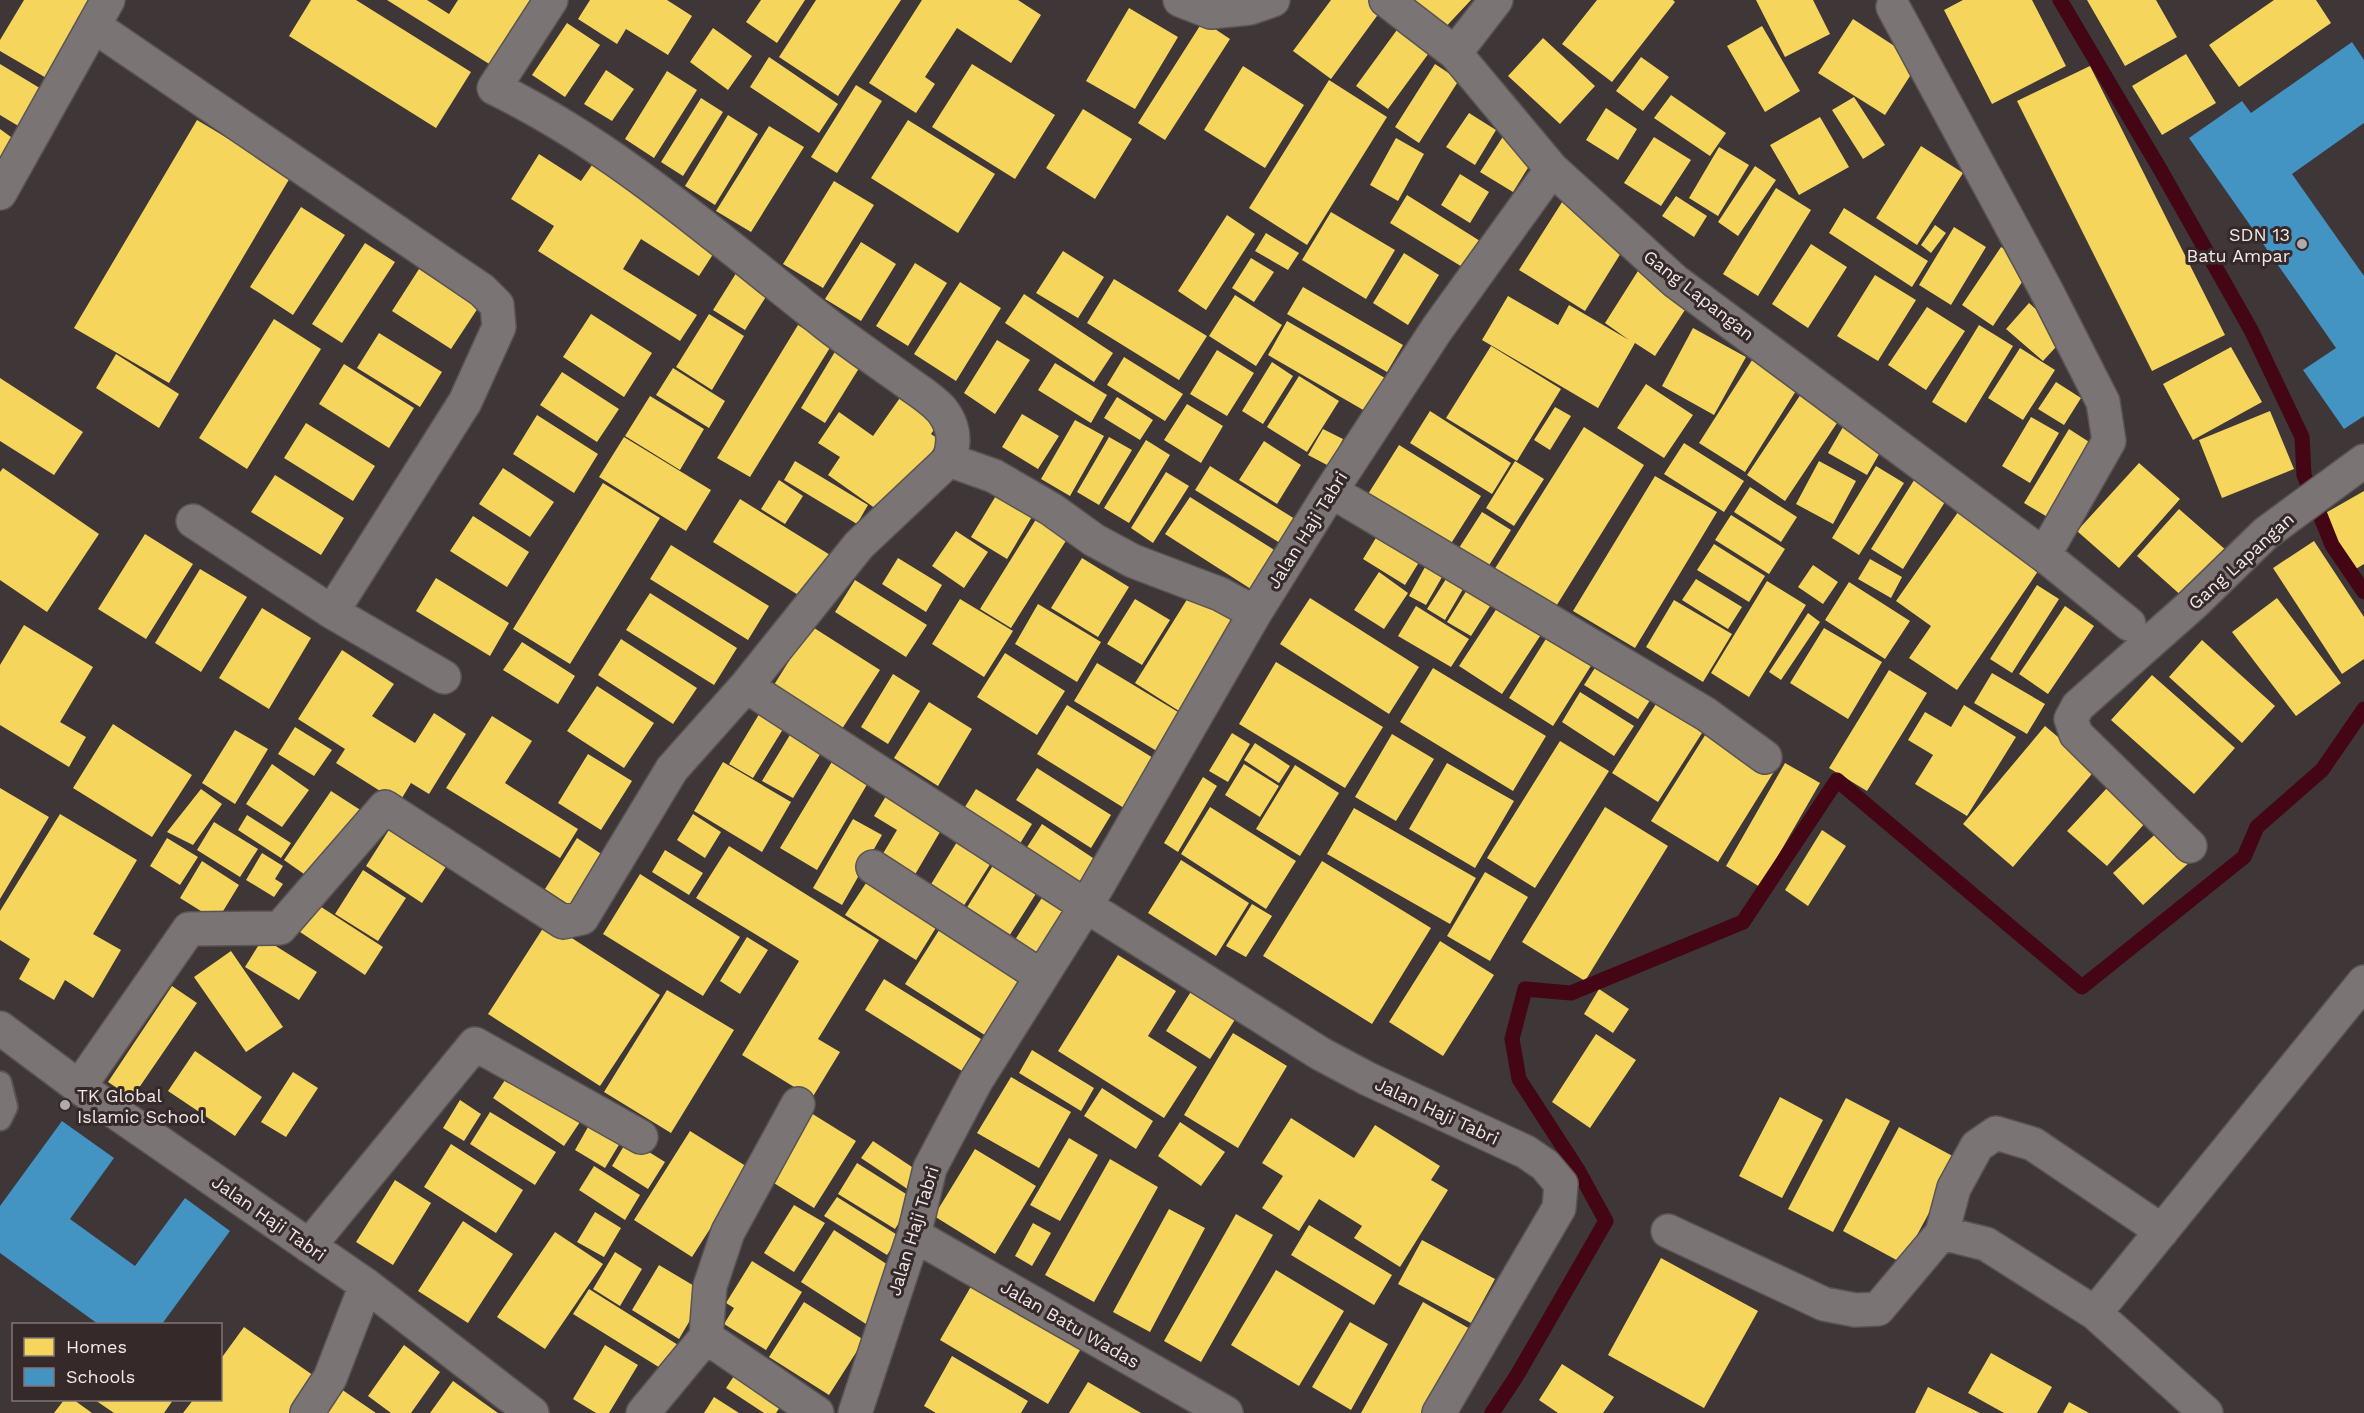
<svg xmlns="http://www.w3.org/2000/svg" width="2364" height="1413" font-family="'Work Sans',sans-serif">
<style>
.homes{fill:#f6d55c}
.schools{fill:#4393c3}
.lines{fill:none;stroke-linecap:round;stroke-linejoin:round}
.stream{stroke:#440514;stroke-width:15}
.lane-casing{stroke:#5a5354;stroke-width:26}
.street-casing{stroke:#5a5354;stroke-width:36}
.secondary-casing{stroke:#5a5354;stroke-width:36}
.lane{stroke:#7a7474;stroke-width:22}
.street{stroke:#7a7474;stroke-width:33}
.secondary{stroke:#7a7474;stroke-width:33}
.poi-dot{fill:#b2aaaa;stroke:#36292a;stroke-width:2}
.labels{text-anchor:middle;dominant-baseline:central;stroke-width:6;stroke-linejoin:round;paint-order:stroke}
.poi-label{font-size:18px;fill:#f1e8e8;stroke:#36292a;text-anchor:end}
.street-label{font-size:18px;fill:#f1e8e8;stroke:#36292a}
</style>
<rect width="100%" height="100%" fill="#3e3637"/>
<path class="homes" d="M24 0H95L48 79 0 51V40Z
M311 0H356L471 72 436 128 289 36Z
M387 0H427L449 14 458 0H546L502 72Z
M590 0H667L692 16 668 55 626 29 617 44 578 19Z
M761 0H805L777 43 746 22Z
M816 0H901L838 96 779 57Z
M922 0H1018L1041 15 1011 63 957 28 925 77 935 84 916 113 869 83Z
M1331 0H1369L1382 9 1331 79 1293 51Z
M1403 0H1471L1439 34Z
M1597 0H1673L1675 2 1612 82 1562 44Z
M1756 0H1813L1830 34 1785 57Z
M1963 0H2032L2066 66 1992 104 1944 10Z
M2087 0H2156L2177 37 2125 66Z
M2274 0H2316L2331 23 2239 87 2209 45Z
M1129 8 1178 37 1135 109 1086 81Z
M1853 19 1919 62 1885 115 1818 73Z
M1203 21 1230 39 1165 140 1138 123Z
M567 23 600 45 565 97 532 75Z
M1402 23 1434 46 1388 109 1356 86Z
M1762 26 1800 91 1765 112 1727 46Z
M713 28 752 56 728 90 690 62Z
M1543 38 1595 86 1560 124 1508 76Z
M2186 54 2216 103 2162 135 2132 86Z
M769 57 838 104 819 133 750 87Z
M1641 57 1669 77 1643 111 1616 91Z
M0 64 43 90 20 127 0 115Z
M972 64 1055 115 1015 179 932 127Z
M1435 64 1459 80 1419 143 1395 127Z
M1243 66 1304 105 1265 168 1204 130Z
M2090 66 2225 335 2152 371 2017 101Z
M606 70 634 89 612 121 584 104Z
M667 71 697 90 654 158 625 139Z
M1329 80 1387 117 1307 245 1249 208Z
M856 85 882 101 837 173 811 157Z
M1671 95 1726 133 1710 156 1654 118Z
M1854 97 1885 145 1863 159 1832 110Z
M701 98 723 112 683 176 661 162Z
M1606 108 1637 129 1618 160 1586 140Z
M1083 109 1132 139 1095 199 1046 168Z
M1469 113 1496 130 1475 165 1446 147Z
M728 115 758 134 715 205 685 186Z
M1820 117 1849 167 1799 195 1770 145Z
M197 120 291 176 169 383 74 328Z
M908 120 995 174 958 233 871 178Z
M769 126 804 147 751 232 716 211Z
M0 129 15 140 0 162Z
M1504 135 1536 155 1513 192 1480 172Z
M1654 137 1691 160 1661 206 1624 183Z
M1396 138 1424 154 1398 201 1370 185Z
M1921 146 1963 173 1917 245 1876 218Z
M1719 147 1749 165 1718 216 1689 198Z
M539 154 581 181 592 165 719 245 699 276 641 239 623 269 697 315 680 341 538 251 554 226 511 199Z
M1755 166 1776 180 1738 236 1718 222Z
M1460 174 1489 192 1470 223 1441 205Z
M834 181 874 205 823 288 783 264Z
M1776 188 1811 210 1758 296 1723 274Z
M1407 195 1480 241 1464 268 1390 223Z
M1676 196 1707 216 1694 237 1662 216Z
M1564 199 1629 240 1585 311 1519 270Z
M301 207 345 235 293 315 250 287Z
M1844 208 1928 261 1912 287 1829 233Z
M1331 212 1395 250 1366 299 1302 260Z
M1227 215 1255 234 1206 310 1178 291Z
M1935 225 1946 233 1931 253 1921 245Z
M1954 227 1986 247 1951 305 1919 285Z
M1266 233 1299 253 1288 270 1255 251Z
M861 242 896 264 861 321 825 299Z
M365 243 395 262 342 343 312 324Z
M1811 244 1847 267 1808 328 1772 304Z
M2001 247 2032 267 1993 326 1962 305Z
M1063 251 1104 277 1078 318 1036 293Z
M1404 253 1439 275 1408 325 1373 303Z
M1251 258 1274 272 1254 302 1232 288Z
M915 263 947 283 908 346 876 326Z
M1643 263 1694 296 1655 356 1635 343 1598 408 1482 340 1508 296 1558 325 1569 305 1629 340 1605 323Z
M740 267 772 287 745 330 713 310Z
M419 269 478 308 451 349 392 311Z
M1875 275 1916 300 1878 361 1837 336Z
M1114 279 1207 336 1179 380 1087 323Z
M960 282 1001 308 956 381 914 354Z
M1303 287 1403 345 1387 372 1287 314Z
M1024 294 1113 353 1094 382 1005 323Z
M1235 295 1282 325 1256 366 1209 336Z
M2029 303 2066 336 2043 361 2006 329Z
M1927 307 1965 331 1926 390 1888 365Z
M591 314 652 353 624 397 563 357Z
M709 314 744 336 712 390 676 367Z
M274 319 321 349 247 469 199 438Z
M1287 321 1385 378 1365 411 1268 355Z
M798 325 831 346 750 477 717 458Z
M1979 325 2013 346 1966 423 1932 402Z
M1693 328 1746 357 1714 415 1662 386Z
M379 333 442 372 420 407 357 368Z
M997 340 1030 360 995 414 964 393Z
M1491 346 1561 389 1517 461 1446 418Z
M2231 347 2262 402 2193 440 2163 384Z
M2020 348 2055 370 2023 420 1988 398Z
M836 350 861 365 825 423 801 408Z
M1217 350 1254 373 1227 416 1190 394Z
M116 354 179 394 159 428 96 388Z
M1124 357 1183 394 1165 421 1107 385Z
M1754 357 1799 386 1745 472 1699 443Z
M1272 362 1293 376 1263 424 1242 411Z
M1055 363 1107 395 1091 423 1038 390Z
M344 364 414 408 389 448 319 404Z
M673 368 725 401 709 428 656 395Z
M562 372 619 409 597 442 540 405Z
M1299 376 1339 401 1307 452 1267 427Z
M0 378 83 432 54 475 0 441Z
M2056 382 2081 398 2064 425 2038 409Z
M1646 384 1693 415 1664 458 1617 428Z
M1807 385 1845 411 1785 501 1747 475Z
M902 395 940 421 931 434 940 440 886 516 828 475 840 457 818 443 839 412 873 436Z
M650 396 704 429 680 470 625 436Z
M1117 397 1153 420 1140 440 1104 418Z
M1187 404 1223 426 1201 463 1164 440Z
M1555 407 1571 416 1550 450 1534 440Z
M1430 411 1511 463 1492 494 1410 443Z
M2270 411 2294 469 2222 498 2199 440Z
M1022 414 1059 436 1038 469 1002 447Z
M537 415 598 454 574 493 513 454Z
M2031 417 2059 433 2030 483 2002 466Z
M1075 420 1104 436 1070 496 1041 479Z
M1847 420 1886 442 1867 475 1828 453Z
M306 423 375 466 353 501 284 458Z
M1584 427 1644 465 1555 608 1494 570Z
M1323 429 1343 439 1329 466 1308 455Z
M2069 429 2100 449 2056 522 2024 503Z
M624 437 711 490 686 531 599 477Z
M1109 437 1132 450 1099 505 1077 492Z
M1146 440 1170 455 1129 523 1104 508Z
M1264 441 1301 465 1277 504 1239 480Z
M1684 443 1744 481 1724 512 1664 474Z
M1399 445 1481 496 1445 553 1363 502Z
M795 461 868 505 857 524 784 480Z
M1515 461 1544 479 1514 526 1486 508Z
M1819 461 1856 481 1833 524 1796 504Z
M2139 463 2180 499 2119 568 2077 531Z
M1210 466 1295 519 1280 543 1195 490Z
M1876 466 1904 483 1859 555 1832 538Z
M3 468 99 534 47 612 0 580V472Z
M503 468 554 502 530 537 479 504Z
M1166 472 1189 486 1153 543 1131 528Z
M275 475 344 518 321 555 251 512Z
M1655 476 1717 512 1635 648 1573 611Z
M1916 477 1948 497 1903 569 1871 549Z
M779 480 803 496 785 524 761 509Z
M603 483 660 518 570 664 513 629Z
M1750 487 1797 517 1781 542 1734 512Z
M1000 489 1036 510 1007 559 971 537Z
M2364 491V564L2354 570 2322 515Z
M1190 497 1279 553 1254 591 1165 534Z
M740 499 835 558 808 601 713 542Z
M1963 505 2045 561 1957 690 1909 658 1931 626 1896 601Z
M1043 508 1074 528 1011 628 980 609Z
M2179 509 2227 551 2184 598 2137 556Z
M1482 512 1511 530 1488 567 1459 548Z
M1731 515 1785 549 1769 574 1715 540Z
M473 516 529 552 507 587 450 551Z
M1382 528 1424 554 1405 585 1363 559Z
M956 531 988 552 964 588 932 566Z
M145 534 193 564 146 639 98 609Z
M2314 541 2364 617V659L2342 674 2273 568Z
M1714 544 1765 576 1749 602 1697 570Z
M671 545 769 606 748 640 650 579Z
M898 558 942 585 926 612 882 584Z
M1082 558 1129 587 1098 637 1051 608Z
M1870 559 1902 577 1891 598 1858 579Z
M1813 565 1838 582 1823 604 1798 587Z
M1425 567 1442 577 1426 605 1409 596Z
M200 569 247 597 201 672 155 643Z
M1379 572 1408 593 1384 629 1354 610Z
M1475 577 1499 592 1471 636 1447 622Z
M436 578 509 623 490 656 416 611Z
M1446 579 1463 589 1445 620 1427 609Z
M1696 579 1742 607 1728 629 1682 600Z
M855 580 927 625 906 657 835 612Z
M1767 581 1806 605 1749 697 1711 673Z
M1849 582 1910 621 1885 659 1825 620Z
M1196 585 1241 613 1179 711 1135 683Z
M2037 585 2059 599 2012 673 1990 659Z
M650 593 737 648 714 685 626 630Z
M1310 598 1419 667 1389 714 1280 644Z
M2277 598 2341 683 2296 716 2232 632Z
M960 599 1013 631 984 677 932 644Z
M1135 599 1170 620 1142 665 1107 644Z
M1674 600 1732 634 1703 682 1646 647Z
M1501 602 1544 630 1502 694 1459 666Z
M1038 604 1101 642 1077 682 1015 644Z
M1416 606 1469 639 1451 667 1398 636Z
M2065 606 2094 626 2048 694 2019 674Z
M262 608 311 638 269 709 219 678Z
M1808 613 1820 622 1781 680 1769 672Z
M24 625 93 667 60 722 86 737 69 767 0 725V665Z
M811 626 880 670 840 732 772 688Z
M1824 628 1882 662 1848 719 1790 683Z
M1549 634 1594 661 1553 726 1509 698Z
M621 639 697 688 673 724 598 675Z
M2202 640 2275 706 2242 743 2169 677Z
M522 642 575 676 558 704 503 670Z
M342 650 394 684 372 716 415 743 434 713 466 734 429 794 411 783 399 803 336 763 345 749 298 719Z
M1005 653 1065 691 1037 735 977 697Z
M1600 660 1654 694 1638 719 1584 685Z
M1276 662 1383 727 1345 788 1239 724Z
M1097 663 1188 718 1165 756 1074 701Z
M1433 668 1546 736 1513 791 1400 722Z
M1889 670 1927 693 1867 791 1829 768Z
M1992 673 2045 704 2027 734 1974 703Z
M893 674 920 691 888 744 861 727Z
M2152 675 2235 748 2194 794 2111 720Z
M597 686 654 723 624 768 567 731Z
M1580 692 1634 726 1614 756 1562 722Z
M1663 693 1709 722 1658 802 1612 773Z
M929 702 972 729 938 786 894 758Z
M1067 705 1163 764 1132 813 1037 754Z
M1964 705 2016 737 1967 816 1915 784 1933 755 1908 740 1925 712 1951 727Z
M764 706 788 721 753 778 729 764Z
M492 716 532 741 505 783 578 829 560 858 446 788Z
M113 724 192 775 152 837 73 788Z
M796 725 827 743 793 798 762 781Z
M2045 726 2096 769 2013 867 1963 824Z
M295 727 332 750 314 776 278 754Z
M1709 729 1775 770 1718 862 1651 821Z
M235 730 268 749 235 804 202 783Z
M1232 733 1250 744 1228 782 1209 771Z
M1392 734 1434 759 1396 821 1355 797Z
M1560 741 1609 771 1535 888 1487 858Z
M1255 743 1290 766 1279 783 1244 760Z
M588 754 632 781 601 830 558 803Z
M833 760 869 781 817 870 780 848Z
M723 762 791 802 762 852 694 811Z
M1447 763 1514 801 1475 868 1409 829Z
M1785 763 1820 783 1760 887 1726 866Z
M272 764 309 790 282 827 246 804Z
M1244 764 1279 786 1260 817 1225 795Z
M1295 765 1339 793 1300 856 1256 829Z
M1037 768 1111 815 1091 848 1016 800Z
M1203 777 1217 786 1178 852 1164 843Z
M892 786 947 820 913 878 881 857 897 830 874 816Z
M0 788 49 817 0 899Z
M2107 788 2146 822 2107 866 2067 831Z
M201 789 222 804 193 845 167 832Z
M976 789 1032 824 1013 855 957 820Z
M331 791 362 811 314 881 284 860Z
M1210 807 1296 861 1266 909 1181 854Z
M1605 807 1668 846 1585 981 1522 942Z
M1354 808 1476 878 1450 924 1327 854Z
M60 814 137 860 93 934 121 950 93 998 65 980 54 1000 19 979 30 959 0 940V911Z
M693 814 721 832 705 858 677 840Z
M247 815 291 843 281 858 238 830Z
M853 819 882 835 842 905 813 888Z
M214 822 258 849 240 877 197 850Z
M394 822 451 859 422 903 366 866Z
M1042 824 1105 866 1084 899 1020 858Z
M2163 827 2193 859 2143 905 2113 873Z
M1822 830 1846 846 1808 906 1785 890Z
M960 837 994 858 958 915 925 894Z
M167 838 198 857 180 885 150 866Z
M577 838 612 861 580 912 545 889Z
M729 846 879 940 818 1039 840 1052 812 1098 742 1055 799 961 696 898Z
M665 850 703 873 689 895 652 872Z
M262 853 283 866 275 879 283 884 274 897 246 880Z
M1181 860 1249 903 1216 956 1148 913Z
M202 861 239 885 217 921 180 898Z
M1322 861 1431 928 1372 1024 1263 956Z
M995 862 1039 889 1006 941 963 914Z
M363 870 406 898 378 941 335 914Z
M1485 872 1528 897 1490 961 1447 936Z
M640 874 740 937 703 996 603 934Z
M872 874 942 918 916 960 845 915Z
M1045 893 1079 914 1047 964 1013 943Z
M315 903 383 947 365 975 297 930Z
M1252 904 1272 916 1246 957 1226 946Z
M547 922 660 995 600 1086 488 1014Z
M943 924 1032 981 994 1041 905 984Z
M747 937 768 950 740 994 720 981Z
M263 938 317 972 299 1000 245 967Z
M1440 941 1494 975 1443 1056 1389 1022Z
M231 951 283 1027 246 1052 194 977Z
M1118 955 1176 991 1148 1036 1197 1067 1164 1118 1058 1051Z
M884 979 981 1039 962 1071 865 1010Z
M172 986 197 1003 132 1098 108 1082Z
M1599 989 1629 1009 1613 1033 1584 1014Z
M667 990 734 1030 671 1133 604 1092Z
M1192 990 1236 1018 1210 1059 1166 1031Z
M1233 1033 1287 1066 1238 1148 1184 1115Z
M1596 1034 1636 1060 1590 1128 1552 1102Z
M1032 1050 1094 1088 1081 1111 1019 1073Z
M195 1051 262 1097 235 1136 168 1091Z
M511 1071 582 1119 564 1146 493 1098Z
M293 1072 318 1088 286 1137 261 1122Z
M1011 1077 1071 1112 1039 1168 977 1133Z
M1102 1088 1153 1121 1136 1149 1084 1116Z
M1780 1097 1823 1120 1782 1198 1739 1176Z
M1846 1098 1890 1121 1833 1232 1788 1209Z
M460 1100 481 1114 464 1141 443 1128Z
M490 1112 556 1152 535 1185 470 1144Z
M811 1113 856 1141 814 1208 769 1180Z
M1291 1118 1354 1158 1375 1125 1440 1166 1431 1180 1448 1190 1400 1267 1354 1238 1362 1226 1319 1199 1299 1231 1262 1208 1283 1176 1262 1163Z
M592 1120 623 1138 605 1168 575 1150Z
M1180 1122 1225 1152 1201 1186 1158 1156Z
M1899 1127 1958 1159 1902 1263 1843 1231Z
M690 1131 749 1168 692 1257 634 1220Z
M1069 1138 1098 1155 1060 1221 1030 1205Z
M628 1139 665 1162 648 1189 612 1166Z
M873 1141 924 1175 912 1192 861 1158Z
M451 1144 523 1190 496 1233 424 1187Z
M975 1149 1036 1186 995 1254 934 1216Z
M1110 1159 1158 1187 1094 1302 1045 1275Z
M857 1163 914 1199 895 1229 838 1194Z
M594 1166 640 1195 625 1220 579 1190Z
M395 1180 431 1203 393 1265 356 1242Z
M837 1197 899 1236 887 1255 824 1216Z
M794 1205 825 1223 794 1272 764 1253Z
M1169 1209 1205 1228 1150 1332 1113 1312Z
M595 1212 621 1228 604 1257 577 1242Z
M1236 1214 1273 1235 1201 1362 1164 1341Z
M463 1221 513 1254 468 1323 418 1291Z
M1033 1223 1051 1233 1032 1266 1015 1256Z
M1309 1225 1392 1275 1374 1305 1291 1255Z
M834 1230 899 1272 866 1324 801 1282Z
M555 1232 603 1264 545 1349 497 1317Z
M1422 1240 1495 1279 1471 1323 1398 1284Z
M615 1252 642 1269 620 1306 593 1289Z
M1661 1258 1758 1311 1704 1408 1608 1355Z
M752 1261 802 1292 766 1350 724 1324 734 1308 726 1303Z
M659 1265 706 1293 679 1339 632 1310Z
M1276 1270 1344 1311 1299 1386 1231 1345Z
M973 1283 1082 1347 1048 1404 940 1340Z
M589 1289 686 1350 670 1374 573 1314Z
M804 1302 864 1340 829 1395 769 1357Z
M1423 1302 1472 1330 1426 1413H1361Z
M1350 1322 1388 1344 1351 1410 1312 1387Z
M244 1327 317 1378 292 1413H183L193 1400H220V1360Z
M404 1345 440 1372 411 1413H391L368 1396Z
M605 1345 638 1365 609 1413H596L573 1399Z
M1991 1353 2052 1387 2037 1413H2004L1968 1393Z
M952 1356 1028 1401 1021 1413H936L924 1406Z
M742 1364 788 1395 776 1413H764L726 1388Z
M1562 1364 1614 1397 1603 1413H1558L1539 1400Z
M453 1381 498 1413H430Z
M1088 1382 1141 1413H1069Z
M1928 1387 1980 1413H1915Z
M341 1389 376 1413H324Z
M714 1397 739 1413H704Z
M64 1400H74L92 1413H54Z
M95 1400H173L164 1413H114Z
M2069 1402 2089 1413H2063Z"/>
<path class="schools" d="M2352 42 2364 60V123L2292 174 2364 276V416L2344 429 2303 370 2336 348 2189 138 2242 101 2251 113Z
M62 1121 114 1158 70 1219 135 1266 185 1198 230 1231 162 1324H98L0 1253V1206Z"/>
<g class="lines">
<path class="stream" d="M2060 0 2160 169 2251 330 2302 437 2304 475 2332 545 2364 592
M1492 1413 1516 1377 1606 1221 1578 1170 1519 1079 1512 1039 1525 989 1571 993 1743 922 1837 780 2082 987 2244 857 2257 827 2322 770 2364 709"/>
<g class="lane-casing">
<path id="lane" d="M0 1083 6 1107 0 1119"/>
</g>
<g class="street-casing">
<path id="street" d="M551 0 494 88C616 147 718 239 824 322 849 342 876 360 901 378 914 388 930 397 941 409 954 425 956 441 949 460L994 476 1051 509 1094 540 1133 561 1220 594 1255 613
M1180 0 1211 12 1250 8 1273 0
M1386 0 1455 53 1552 169 1675 281 2044 555
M1893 7 2046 290 2103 402 2109 441 2044 555 2129 624
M94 26 482 290 497 305 499 327 465 402 332 612 193 521
M1455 53 1496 0
M1331 491 1706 714 1765 757
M332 612 444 677
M746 686 859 545 949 460
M2190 846 2076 734 2071 719 2078 706 2193 604 2266 533 2364 461
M873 867 1041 976
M0 1028 79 1087 366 1285 532 1413
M79 1087 189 929 280 928 385 807 563 922 582 918 672 769 746 686 1086 906 1321 1054 1368 1079 1526 1152 1545 1165 1561 1184 1559 1208 1439 1413
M1668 1231 1824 1304 1855 1310 1878 1309 1942 1233 1954 1188 1977 1146 1996 1133 2033 1144 2162 1231
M1942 1233 1986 1244 2095 1313 2206 1413
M914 1235 1226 1413
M309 1246 475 1044 641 1137
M2095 1313 2364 982
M706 1337 817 1413
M307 1413 330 1378 366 1285
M643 1413 706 1337 710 1286 728 1232 798 1104
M855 1413 914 1235 930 1168 976 1081 1086 906 1255 613 1331 491 1437 329 1552 169"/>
</g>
<g class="secondary-casing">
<path id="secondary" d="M0 193 108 0"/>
</g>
<use href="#lane" class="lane"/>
<use href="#street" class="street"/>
<use href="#secondary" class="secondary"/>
</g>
<g class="poi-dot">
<circle cx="2302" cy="244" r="6"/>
<circle cx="65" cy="1105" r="6"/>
</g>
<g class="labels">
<g class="poi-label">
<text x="2290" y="234">SDN 13<tspan x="2290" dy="21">Batu Ampar</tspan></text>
<text x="77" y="1095" text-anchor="start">TK Global<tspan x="77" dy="21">Islamic School</tspan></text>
</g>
<g class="street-label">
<text transform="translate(1699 295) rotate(38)">Gang Lapangan</text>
<text transform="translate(1307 530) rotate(-58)">Jalan Haji Tabri</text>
<text transform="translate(2241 561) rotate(-42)">Gang Lapangan</text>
<text transform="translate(1437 1111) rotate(25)">Jalan Haji Tabri</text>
<text transform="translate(269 1218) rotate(35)">Jalan Haji Tabri</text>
<text transform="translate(913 1231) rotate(-73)">Jalan Haji Tabri</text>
<text transform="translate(1070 1324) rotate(30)">Jalan Batu Wadas</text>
</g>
</g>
<rect x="12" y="1323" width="210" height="78" fill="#36292a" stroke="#817576" stroke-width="1.5"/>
<rect x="24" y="1338" width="30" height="18" fill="#f6d55c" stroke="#817576" stroke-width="1.5"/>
<text x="66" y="1353" font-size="18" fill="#f1e8e8">Homes</text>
<rect x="24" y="1368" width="30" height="18" fill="#4393c3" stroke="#817576" stroke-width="1.5"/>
<text x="66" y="1383" font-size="18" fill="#f1e8e8">Schools</text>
</svg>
